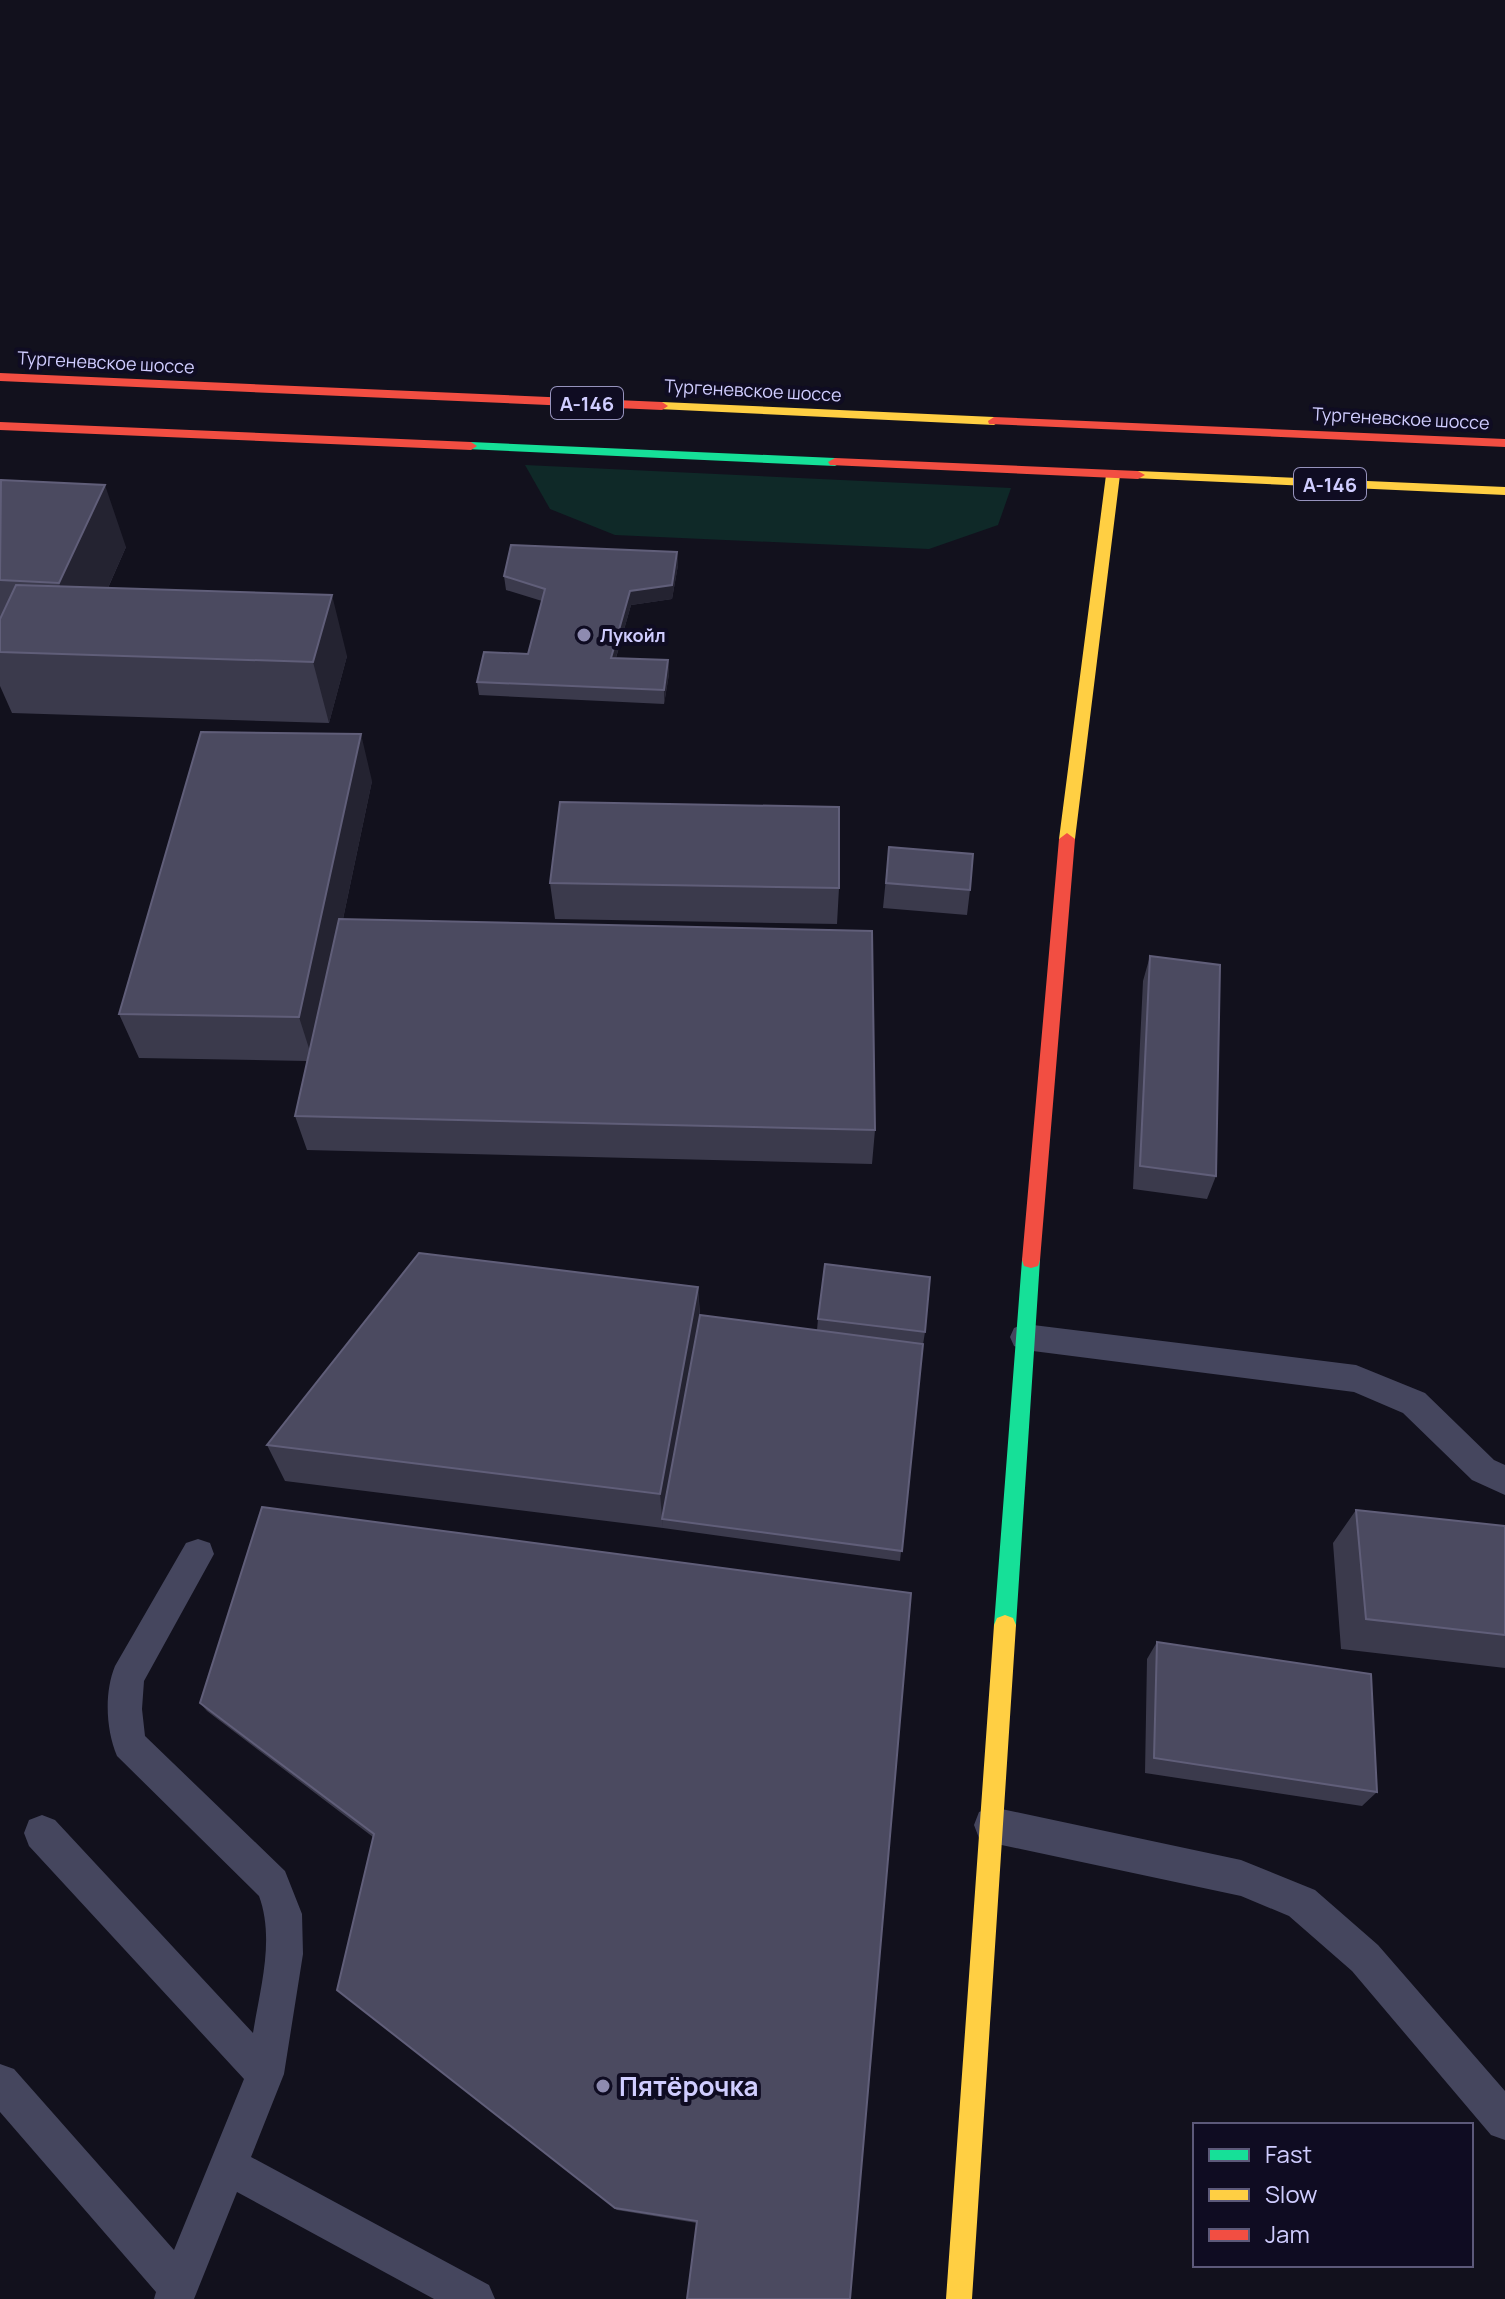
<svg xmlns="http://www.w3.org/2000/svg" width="1505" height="2299" font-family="Manrope,sans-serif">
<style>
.green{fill:#0f2928}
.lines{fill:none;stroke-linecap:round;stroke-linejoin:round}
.lane{fill:#45465e;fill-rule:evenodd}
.fast{fill:#16e098;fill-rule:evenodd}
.slow{fill:#ffcf43;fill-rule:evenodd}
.jam{fill:#f24e42;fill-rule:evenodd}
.wall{fill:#3b3a4c}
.shaded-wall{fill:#242331}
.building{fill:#4b4a60;stroke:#605e79;stroke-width:2}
.poi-dot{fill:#8e8bb0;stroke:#0f0c22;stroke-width:3}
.labels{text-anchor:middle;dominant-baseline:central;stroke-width:8;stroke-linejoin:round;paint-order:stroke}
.far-street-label{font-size:18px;fill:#d0cdff;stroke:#0f0c22}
.far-poi-label{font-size:18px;font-weight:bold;fill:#d0cdff;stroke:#0f0c22;text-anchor:start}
.shield{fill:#0f0c22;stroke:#9693bd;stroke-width:2}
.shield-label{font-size:20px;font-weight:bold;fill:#d0cdff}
.near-poi-label{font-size:26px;font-weight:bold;fill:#d0cdff;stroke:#0f0c22;text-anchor:start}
</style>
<rect width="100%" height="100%" fill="#12111d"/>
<path class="green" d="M525 465 1011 488 998 525 929 549 615 535 550 509Z"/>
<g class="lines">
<path class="lane" d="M1025 1324 1356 1365 1425 1393 1494 1460 1505 1465V1495L1472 1480 1403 1413 1354 1392 1025 1350 1014 1346 1010 1337 1014 1328Z
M198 1539 210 1543 214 1554 144 1681 142 1709 145 1736 285 1871 302 1914 303 1954 284 2074 251 2157 489 2285 495 2299H434L237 2192 194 2299H154L156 2292 0 2112V2064L14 2069 174 2250 244 2079 29 1846 24 1833 29 1820 42 1815 55 1820 253 2033C260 1989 275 1939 259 1896L117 1756C106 1730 104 1693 115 1666L186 1543Z
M992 1807 1241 1860 1315 1890 1378 1945 1505 2091V2140L1491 2135 1352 1971 1289 1916 1241 1896 992 1843 979 1838 974 1825 979 1812Z"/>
<path class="fast" d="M471 442 835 458 842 462 835 466 466 449 465 446Z
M1031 1252 1038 1254 1040 1260 1016 1625 1013 1632 1005 1635 997 1632 994 1625 1022 1260 1024 1254Z"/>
<path class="slow" d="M662 402 994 417 1000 421 994 425 658 409 656 406Z
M1113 471 1120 475 1075 839 1067 845 1059 839 1106 475Z
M1138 471 1505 487V495L1133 478 1131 475Z
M1005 1615 1013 1618 1016 1625 972 2299H946L994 1625 997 1618Z"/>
<path class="jam" d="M0 373 662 402 668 406 662 410 0 381Z
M994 417 1505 439V447L989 424 988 421Z
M0 422 471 442 477 446 471 450 0 430Z
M835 458 1138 471 1145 475 1138 479 830 465 828 462Z
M1067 833 1075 839 1040 1260 1038 1266 1031 1268 1024 1266 1022 1260 1059 839Z"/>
</g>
<path class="wall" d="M0 482 126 547 108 588 347 656 329 723 12 713 0 686Z
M677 552 678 565 672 599 631 605 616 658 668 660 669 674 664 704 479 695 477 682 528 654 542 601 506 590 504 576Z
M372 781 343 919 875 1130 872 1164 307 1150 295 1116 307 1061 139 1058 119 1014Z
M889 847 970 890 967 915 883 908Z
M550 883 839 888 837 924 555 919Z
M1150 956 1216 1176 1207 1199 1133 1189 1143 981Z
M698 1287 700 1315 817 1330 818 1319 925 1332 922 1351 900 1561 663 1528 285 1481 267 1445Z
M262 1507 850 2299 697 2223 617 2210 343 1995 373 1837 207 1711 200 1703Z
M1356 1510 1505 1526V1668L1341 1649 1333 1543Z
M1157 1642 1377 1792 1362 1806 1145 1773 1147 1659Z"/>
<path class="shaded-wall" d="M105 485 126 547 83 644 59 583Z
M677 552 678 565 672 599 631 605 612 671 611 658 630 591Z
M332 595 347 656 329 723 313 662Z
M668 660 669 674 664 704V690Z
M361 734 372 781 313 1061 299 1017Z
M698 1287 700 1326 662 1519 663 1528 660 1494Z"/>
<path class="building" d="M1 480 105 485 59 583 0 580Z
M511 545 677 552 672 585 630 591 611 658 668 660 664 690 477 682 484 652 528 654 545 589 504 576Z
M16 585 332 595 313 662 0 652V619Z
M201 732 361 734 299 1017 119 1014Z
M560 802 839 807V888L550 883Z
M889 847 973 854 970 890 886 883Z
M339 919 872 931 875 1130 295 1116Z
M1150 956 1220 965 1216 1176 1140 1166Z
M419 1253 698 1287 660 1494 267 1445Z
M825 1264 930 1277 925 1332 818 1319Z
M700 1315 923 1344 902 1551 662 1519Z
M262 1507 911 1593 850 2299H687L697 2221 615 2208 337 1990 374 1834 200 1703Z
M1356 1510 1505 1526V1635L1366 1619Z
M1157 1642 1371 1674 1377 1792 1154 1758Z"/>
<g class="poi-dot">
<circle cx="584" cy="635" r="8"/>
<circle cx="603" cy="2086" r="8"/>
</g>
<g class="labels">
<g class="far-street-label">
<text transform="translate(106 362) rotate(3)">Тургеневское шоссе</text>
<text transform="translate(753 390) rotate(3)">Тургеневское шоссе</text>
<text transform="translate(1401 418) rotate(3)">Тургеневское шоссе</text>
</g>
<g class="far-poi-label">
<text x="600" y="635">Лукойл</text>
</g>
<g class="shield">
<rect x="551" y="387" width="72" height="32" rx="6"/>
<rect x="1294" y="468" width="72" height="32" rx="6"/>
</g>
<g class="shield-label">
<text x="587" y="403">А-146</text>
<text x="1330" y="484">А-146</text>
</g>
<g class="near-poi-label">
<text x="619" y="2086">Пятёрочка</text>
</g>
</g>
<rect x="1193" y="2123" width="280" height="144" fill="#0f0c22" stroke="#5c597a" stroke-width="2"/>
<rect x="1209" y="2149" width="40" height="12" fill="#16e098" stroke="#5c597a" stroke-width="2"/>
<text x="1265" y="2163" font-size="24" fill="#d0cdff">Fast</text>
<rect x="1209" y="2189" width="40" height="12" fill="#ffcf43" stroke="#5c597a" stroke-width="2"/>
<text x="1265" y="2203" font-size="24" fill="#d0cdff">Slow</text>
<rect x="1209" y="2229" width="40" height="12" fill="#f24e42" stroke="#5c597a" stroke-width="2"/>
<text x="1265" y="2243" font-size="24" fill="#d0cdff">Jam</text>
</svg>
